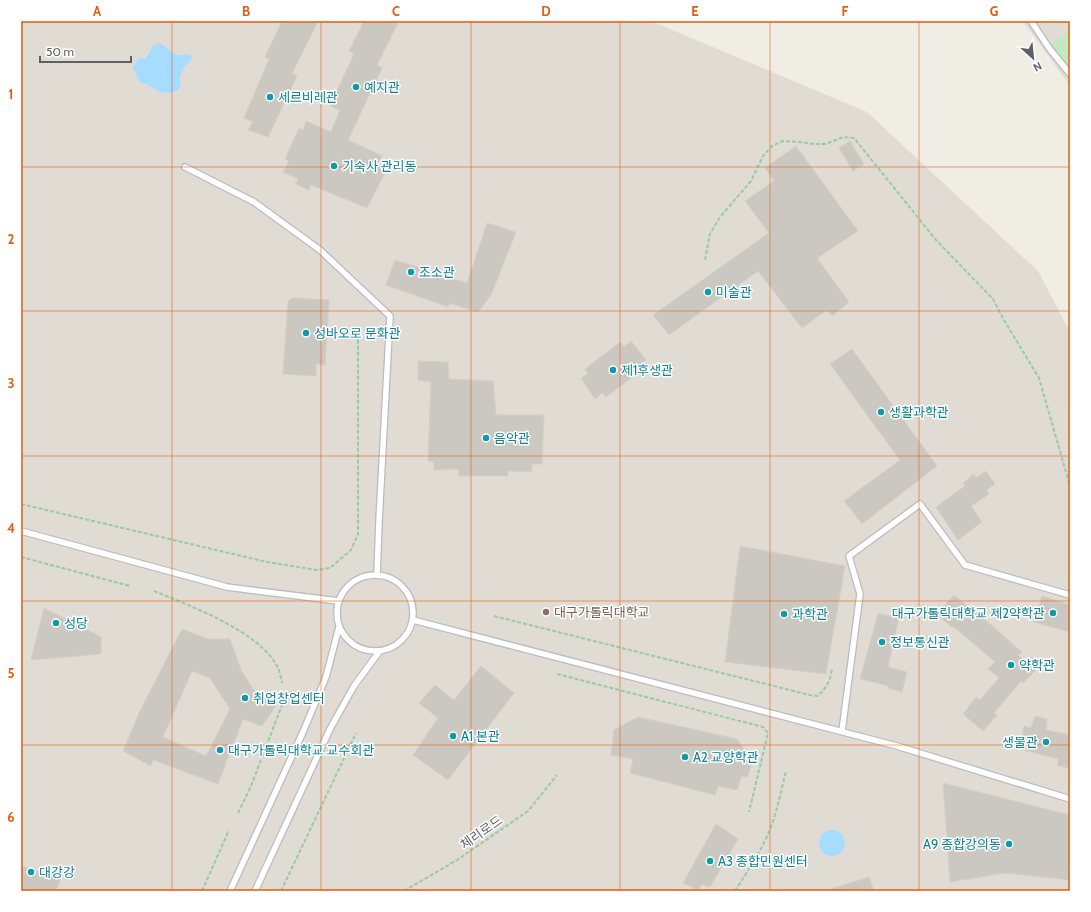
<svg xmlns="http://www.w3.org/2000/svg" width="1091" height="912" font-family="Cabin,'Noto Sans KR',sans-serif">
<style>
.education{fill:#e0dcd3}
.green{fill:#c2e9c0}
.water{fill:#a6dcff}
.building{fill:#cbc8c2;stroke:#d5cfc3;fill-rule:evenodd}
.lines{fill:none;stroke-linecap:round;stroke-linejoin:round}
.service-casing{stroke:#b8bbc0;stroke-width:8}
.path{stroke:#99caa5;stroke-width:2;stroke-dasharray:4 2;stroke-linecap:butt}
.service{stroke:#fff;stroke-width:5.5}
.grid{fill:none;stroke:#e8590c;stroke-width:1;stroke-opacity:0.55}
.culture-dot{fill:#0f9aa8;stroke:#fff;stroke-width:1.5}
.education-dot{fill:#8d6e63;stroke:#fff;stroke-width:1.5}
.labels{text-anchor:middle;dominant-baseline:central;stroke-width:3;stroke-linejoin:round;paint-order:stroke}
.culture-label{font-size:13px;fill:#0d838f;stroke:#fff;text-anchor:start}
.education-label{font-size:13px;fill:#785e54;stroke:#fff;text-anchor:start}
.street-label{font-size:13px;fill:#5d6166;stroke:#fff}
.neatline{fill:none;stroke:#e8590c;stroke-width:1.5}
.grid-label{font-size:13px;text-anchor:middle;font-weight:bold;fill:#e8590c}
</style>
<rect width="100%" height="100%" fill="#f0ede5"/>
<path class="education" d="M21 21H651L867 112 1038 271 1070 332V891H21Z
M1022 21H1070V86L1031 32Z"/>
<path class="green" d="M1070 30V78L1046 49Z"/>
<path class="water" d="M158 43C168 45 174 60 186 54L192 56V59C185 65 177 75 181 86L177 91 169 93 160 92 147 84 141 83 134 71 133 66 135 65 137 60 140 58 145 59 153 46Z
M819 843a13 13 0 1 1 26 0a13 13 0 1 1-26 0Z"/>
<path class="building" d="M282 21H318L292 73 297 76 268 137 248 130 253 122 244 118 269 59 265 57Z
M364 21H399L377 65 382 68 348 140 382 156 377 164 387 169 367 208 311 185 309 190 296 184 298 179 283 172 289 161 285 159 299 128 303 130 306 121 331 132 340 110 330 106 354 54 349 51Z
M850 141 864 164 853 171 839 148Z
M796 146 858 231 817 258 849 302 832 316 827 310 802 328 758 271 669 335 653 315 769 233 745 201 774 181 765 168Z
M487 223 516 232 491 295 478 312 449 303 448 307 386 285 395 260 467 283Z
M292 298 329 300 325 365 316 364V376L283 374 288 301Z
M631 341 646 360 638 366 642 370 606 397 602 393 595 399 581 378 588 374 585 369 620 342 624 347Z
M852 349 937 466 862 524 844 501 900 460 830 364Z
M418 361 448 362 449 379 493 381 496 415H544L542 464H532V472L508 471V476H459L458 469 434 470V462L428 461 431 382 418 380Z
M986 471 995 484 987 490 989 494 971 506 982 522 958 540 936 507 965 486 963 483 974 474 976 478Z
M740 546 845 566 826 674 725 662Z
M954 595 989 623 1022 652 1018 655 1036 670 1023 683 1021 681 994 713 997 715 983 731 963 714 976 697 980 700 999 678 988 669 995 662 953 626 952 628 937 614Z
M1042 596 1070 605V632L1034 622Z
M44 608 101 637V654L31 660Z
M878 614 899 617 888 667 907 672 902 692 888 688 889 686 860 679Z
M182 629 208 639H230L241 670 255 692 277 704 262 726 243 719 218 784 153 760 151 766 123 751 139 713ZM192 671 210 678 230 709 206 756 163 737Z
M481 666 514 693 448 780 413 755 438 718 419 703 435 685 454 700Z
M1035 716 1047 719 1046 730 1070 735V768L1058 766V759L1020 749 1024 726 1031 728Z
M638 717 737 739 752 761 748 777 742 776 737 790 718 786 715 795 630 773 633 759 611 755 614 730Z
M943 783 1070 815V880L1005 873 950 882Z
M716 824 738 839 710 887 702 884 698 890 683 883Z
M21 866 61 878 56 891H21Z
M869 877 874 891H832L831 889Z"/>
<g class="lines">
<g class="service-casing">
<path id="service" d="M1031 21 1049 48 1070 74
M185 167 254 202 320 250 390 316 379 521 377 575
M21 531 227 587 338 601
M337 613a38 38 0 1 1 76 0a38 38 0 1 1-76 0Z
M413 620 897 746 1070 799
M842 731 860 594 849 556 920 504 965 565 1070 595
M230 891 303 732 326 677 339 627
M255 891 330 729 354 686 379 652"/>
</g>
<path class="path" d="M705 260 710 234 720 217 751 181 763 156 772 146 783 141 800 142 814 144H826L843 137 854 138 936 240 993 299 1004 320 1039 378 1070 486
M21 504 267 562 317 570 330 568 351 550 358 534V337
M21 557 130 586
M154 591C190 606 260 631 278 668 280 672 281 678 282 683
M494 616 810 695 818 696C827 687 830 681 832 669
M557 674 763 727 768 733 749 812
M238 813 251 786 282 705
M202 891 229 830
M281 891 356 733
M404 891 457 860 528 811 557 775
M735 891C747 872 760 853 769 832 777 812 781 791 786 771"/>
<use href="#service" class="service"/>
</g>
<path class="grid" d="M172 21V891M321 21V891M471 21V891M620 21V891M770 21V891M919 21V891M21 167H1070M21 311H1070M21 456H1070M21 601H1070M21 745H1070"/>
<g class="culture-dot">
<circle cx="356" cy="87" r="4"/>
<circle cx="270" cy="97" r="4"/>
<circle cx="334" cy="166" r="4"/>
<circle cx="411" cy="272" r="4"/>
<circle cx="708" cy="292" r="4"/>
<circle cx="306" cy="333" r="4"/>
<circle cx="613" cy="370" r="4"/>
<circle cx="881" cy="412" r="4"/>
<circle cx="486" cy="438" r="4"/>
<circle cx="1053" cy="613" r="4"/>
<circle cx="784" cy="614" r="4"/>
<circle cx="56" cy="623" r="4"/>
<circle cx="882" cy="642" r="4"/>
<circle cx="1011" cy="665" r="4"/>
<circle cx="245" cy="698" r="4"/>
<circle cx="453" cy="736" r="4"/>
<circle cx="1046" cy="742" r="4"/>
<circle cx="220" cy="750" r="4"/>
<circle cx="685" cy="757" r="4"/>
<circle cx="1009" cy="844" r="4"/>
<circle cx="710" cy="861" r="4"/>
<circle cx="31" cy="872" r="4"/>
</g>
<circle class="education-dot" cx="546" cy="612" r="4"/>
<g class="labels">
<g class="culture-label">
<text x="364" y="87">예지관</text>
<text x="278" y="97">세르비레관</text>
<text x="342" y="166">기숙사 관리동</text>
<text x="419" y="272">조소관</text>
<text x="716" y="292">미술관</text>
<text x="314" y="333">성바오로 문화관</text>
<text x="621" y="370">제1후생관</text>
<text x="889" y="412">생활과학관</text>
<text x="494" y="438">음악관</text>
<text x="1045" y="613" text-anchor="end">대구가톨릭대학교 제2약학관</text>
<text x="792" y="614">과학관</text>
<text x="64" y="623">성당</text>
<text x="890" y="642">정보통신관</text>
<text x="1019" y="665">약학관</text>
<text x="253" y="698">취업창업센터</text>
<text x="461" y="736">A1 본관</text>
<text x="1038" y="742" text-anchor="end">생물관</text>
<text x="228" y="750">대구가톨릭대학교 교수회관</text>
<text x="693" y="757">A2 교양학관</text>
<text x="1001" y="844" text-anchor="end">A9 종합강의동</text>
<text x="718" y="861">A3 종합민원센터</text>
<text x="39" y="872">대강강</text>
</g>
<g class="education-label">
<text x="554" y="612">대구가톨릭대학교</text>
</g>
<g class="street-label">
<text transform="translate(481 832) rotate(-35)">체리로드</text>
</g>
</g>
<rect width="1091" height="912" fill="none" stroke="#ffffff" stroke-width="44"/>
<g transform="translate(1033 58) rotate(153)" stroke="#ffffff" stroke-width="3" paint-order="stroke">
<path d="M0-3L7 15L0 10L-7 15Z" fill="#5d6166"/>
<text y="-6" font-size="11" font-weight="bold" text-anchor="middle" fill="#5d6166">N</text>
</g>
<path d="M40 56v6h91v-6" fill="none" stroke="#5d6166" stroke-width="2"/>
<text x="46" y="56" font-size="12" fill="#5d6166" stroke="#ffffff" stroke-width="3" paint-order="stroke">50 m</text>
<rect x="22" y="22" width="1047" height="868" class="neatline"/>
<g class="grid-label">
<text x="97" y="16">A</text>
<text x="246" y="16">B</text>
<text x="396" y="16">C</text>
<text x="546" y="16">D</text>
<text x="695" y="16">E</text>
<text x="845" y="16">F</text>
<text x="994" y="16">G</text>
<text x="11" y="99">1</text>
<text x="11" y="244">2</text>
<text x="11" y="388">3</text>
<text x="11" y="533">4</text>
<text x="11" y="678">5</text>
<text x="11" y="822">6</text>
</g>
</svg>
